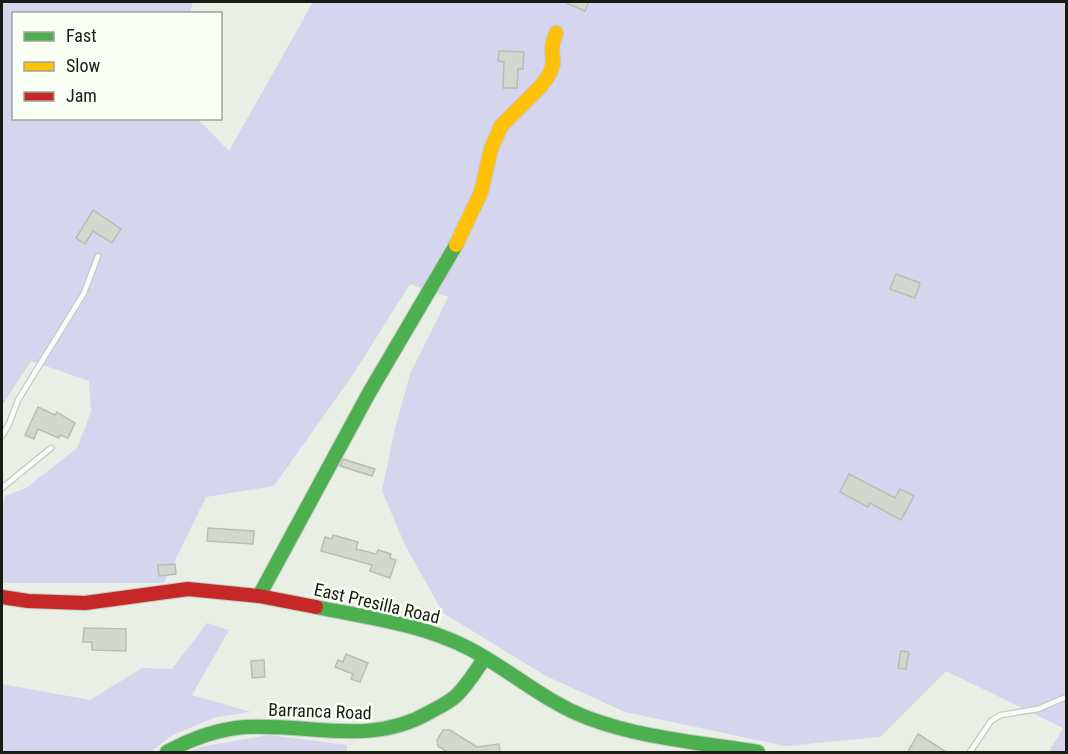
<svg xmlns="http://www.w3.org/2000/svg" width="1068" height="754" font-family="'Roboto Condensed',sans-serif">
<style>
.green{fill:#d5d5ee}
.building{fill:#d3d8cf;stroke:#b9bdb5;stroke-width:1.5}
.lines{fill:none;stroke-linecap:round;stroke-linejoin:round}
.lane-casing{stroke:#c6cac2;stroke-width:7}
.fast-casing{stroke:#c6cac2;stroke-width:16}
.slow-casing{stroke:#c6cac2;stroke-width:16}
.jam-casing{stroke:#c6cac2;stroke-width:16}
.lane{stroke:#fcfdfb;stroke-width:4.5}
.fast{stroke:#4caf50;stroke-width:14}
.slow{stroke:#ffc107;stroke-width:14}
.jam{stroke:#c62828;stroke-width:14}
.labels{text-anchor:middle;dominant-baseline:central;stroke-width:5;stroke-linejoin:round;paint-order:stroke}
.street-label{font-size:18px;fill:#191c16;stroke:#f9fff3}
</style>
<rect width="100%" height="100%" fill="#e9efe4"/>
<path class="green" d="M2 2H193L190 13 14 14V118L198 119 229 151 313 2H1066V752H1049L1063 728 946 671 880 737 785 746 625 712 546 676 443 613 405 545 382 491 394 433 410 374 448 297 410 284 354 373 274 486 206 497 164 583H2V509L5 496 26 488 77 448 91 412 89 381 31 361 2 406Z
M207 623 229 630 192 695 251 712 216 717 173 735 150 752H2V684L90 700 142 668 172 669Z
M268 735 347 745V752H189L201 747Z"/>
<path class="building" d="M564 2H589L585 11Z
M499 51 524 52 523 69H518L517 88H503L504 62 498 61Z
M93 210 121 229 112 243 93 231 85 244 76 238Z
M896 274 920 283 915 298 890 289Z
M38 407 55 415 57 412 75 423 68 438 60 435 59 438 38 429 34 439 25 435Z
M343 459 375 469 372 476 340 466Z
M849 474 895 498 900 489 914 496 901 520 870 503 868 507 840 492Z
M208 528 254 531 253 544 207 541Z
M333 535 358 542 356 549 376 554 378 550 391 554 390 558 396 560 390 578 370 571 372 565 321 551 325 537 332 539Z
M175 564 176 574 159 576 158 565Z
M84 628 126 629V651L92 650V642H83Z
M901 651 909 652 906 669 898 668Z
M346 654 368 663 360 682 351 679 353 674 335 667 338 660 343 662Z
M264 660 265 677 252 678 251 661Z
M443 730H450L477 747 499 744 500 753H449L438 746 437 740Z
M918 734 948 753H907Z"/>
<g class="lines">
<g class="lane-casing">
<path id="lane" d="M2 436 9 424 18 400 84 293 98 256
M2 488 51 448
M970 752 991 721 1001 715 1038 709 1066 697"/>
</g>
<g class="fast-casing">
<path id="fast" d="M259 596 369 393 456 245
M316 607C369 618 422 624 470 649 510 670 545 702 588 718 640 738 703 743 758 752
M167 752C191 739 218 729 245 727 310 723 370 747 430 712 439 707 450 702 457 695 468 684 476 670 485 658"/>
</g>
<g class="slow-casing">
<path id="slow" d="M456 245 481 192 491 149 501 126 541 86 550 73 553 64 552 46 556 33"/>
</g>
<g class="jam-casing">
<path id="jam" d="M2 597 28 601 85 603 188 589 259 596 316 607"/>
</g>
<use href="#lane" class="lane"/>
<use href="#fast" class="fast"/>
<use href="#slow" class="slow"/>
<use href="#jam" class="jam"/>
</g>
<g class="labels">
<g class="street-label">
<text transform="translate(377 603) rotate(13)">East Presilla Road</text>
<text transform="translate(320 711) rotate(2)">Barranca Road</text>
</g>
</g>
<rect width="1068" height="754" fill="none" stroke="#191c16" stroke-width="6"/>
<rect x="12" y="12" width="210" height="108" fill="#f9fff3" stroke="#9fa49b" stroke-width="1.5"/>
<rect x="24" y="32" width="30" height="9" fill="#4caf50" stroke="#9fa49b" stroke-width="1.5"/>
<text x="66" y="42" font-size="18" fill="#191c16">Fast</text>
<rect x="24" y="62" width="30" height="9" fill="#ffc107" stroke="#9fa49b" stroke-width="1.5"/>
<text x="66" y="72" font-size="18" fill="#191c16">Slow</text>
<rect x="24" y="92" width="30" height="9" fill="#c62828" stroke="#9fa49b" stroke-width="1.5"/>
<text x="66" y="102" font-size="18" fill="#191c16">Jam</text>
</svg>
